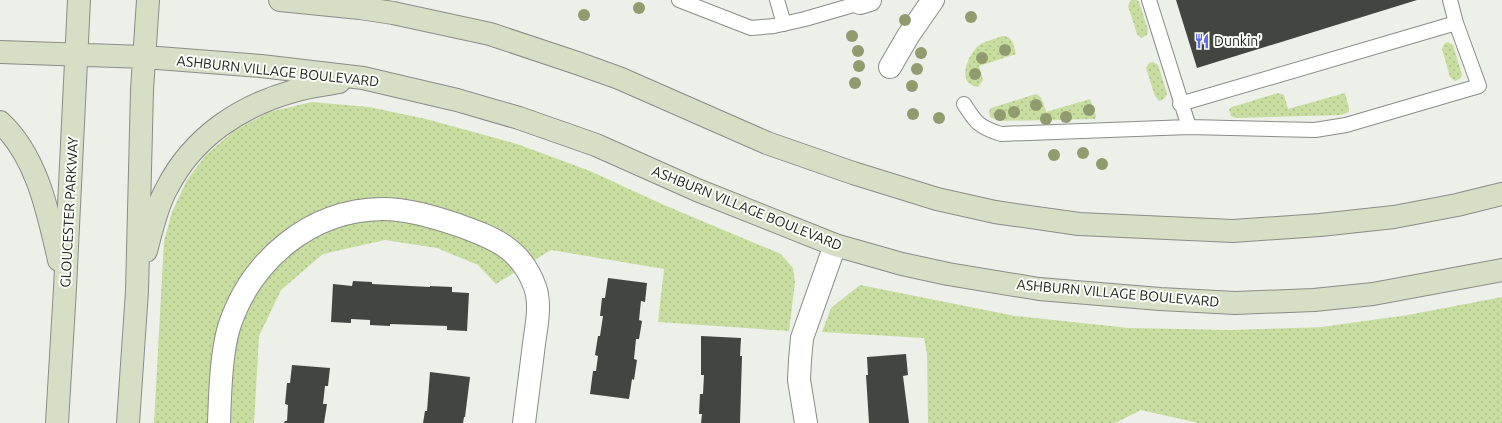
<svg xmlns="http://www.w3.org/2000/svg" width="1502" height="423" font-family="Ubuntu,sans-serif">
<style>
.grass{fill:url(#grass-dots)}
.building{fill:#434540}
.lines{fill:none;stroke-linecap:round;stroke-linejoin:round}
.lane-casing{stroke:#8a8c87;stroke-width:16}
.street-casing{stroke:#8a8c87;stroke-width:24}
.secondary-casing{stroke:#8a8c87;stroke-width:24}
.lane{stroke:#fff;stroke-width:14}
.street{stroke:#fff;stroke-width:22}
.secondary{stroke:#d7dec6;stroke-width:22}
.tree{fill:#909b6f}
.labels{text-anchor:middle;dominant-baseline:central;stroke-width:4;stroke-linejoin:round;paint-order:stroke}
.poi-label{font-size:14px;fill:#222321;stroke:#fbfdf7;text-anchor:start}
.street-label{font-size:14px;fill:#222321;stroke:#fbfdf7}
</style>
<defs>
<pattern id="grass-dots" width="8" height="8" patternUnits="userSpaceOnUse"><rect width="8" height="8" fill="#c8dda0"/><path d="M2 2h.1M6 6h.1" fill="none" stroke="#acbd8a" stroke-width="1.8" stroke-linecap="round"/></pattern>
</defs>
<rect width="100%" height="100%" fill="#edf0e9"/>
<path class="grass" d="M1131 0H1137L1139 2 1148 30 1147 35 1141 38 1137 34 1128 6Z
M1003 36C1013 36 1014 46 1016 54L979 66 983 80 978 87C956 84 967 57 977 47 983 41 995 39 1003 36Z
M1448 42 1453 45 1462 74 1461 78 1455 81 1450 77 1442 49 1444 44Z
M1153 62 1158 65 1167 93C1166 98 1164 100 1159 101L1155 96 1146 68 1149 63Z
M1278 93 1284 95 1288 109 1345 93 1349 108V112L1341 115 1235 118 1231 116 1229 109 1232 107Z
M1036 94C1043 97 1044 105 1046 112L1090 99 1096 116 1095 119 999 121 990 117 989 111 991 108Z
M312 102 369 107 426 119 517 144 590 171 664 205 781 254 793 268 795 282 789 331 658 322 664 269 551 250 496 284 478 265 437 248 385 240 323 254 281 290 259 336 254 423H154L164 241 172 212 187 180 206 155 234 131 269 112Z
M860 285 1015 316 1129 328 1231 330 1322 327 1408 315 1502 297V423H1198L1141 410 1115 423H928L927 354 924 338 822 332 831 308Z"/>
<path class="building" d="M1176 0H1417L1197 68Z
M608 278 647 283 645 302 641 301 639 320 642 321 639 339H636L634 359 637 360 634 380 632 379 629 399 590 394 593 371H596L598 356 595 355 598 336H600L603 316H600L602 298H605Z
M353 281 372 282V284L430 287V286L452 287V292L469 293 467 331 447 330V326L390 324V326L370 325V320L351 319V323L331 322 333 284 352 286Z
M701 336 741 338 740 356H742L740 423H701L702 414H699L700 394H703L704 375H701Z
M906 354 908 375 903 376 909 423H869L866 375H868L867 357Z
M292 365 330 368 328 386H325L323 404H327L324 423H284L285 421H287L288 405 285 404 287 383H290Z
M430 372 470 377 465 417H464L463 423H423L425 411H427Z"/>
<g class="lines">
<g class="lane-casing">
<path id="lane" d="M679 0 751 28 774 26 805 19 860 3
M777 0 784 24
M1450 0 1456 23
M964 104C976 123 979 127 1001 134L1189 127 1149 0
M1180 104 1456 23 1479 86 1346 125 1315 130 1189 127"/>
</g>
<g class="street-casing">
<path id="street" d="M860 3 870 0
M890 67 908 36 933 0
M219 423C220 394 221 354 229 327 251 260 310 210 382 209 408 209 434 217 458 225 494 238 521 248 535 287 542 307 535 331 533 352 530 375 527 399 524 423
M806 423 799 380 800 360 802 338 835 245"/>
</g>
<g class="secondary-casing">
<path id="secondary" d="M280 0 360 8 393 13 490 34 577 63 619 78 767 143 853 173 937 199 995 212 1079 224 1233 231 1320 225 1394 217 1457 205 1502 194
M0 52 145 57 261 66 363 78 457 100 519 118 596 145 697 190 835 245 902 264 948 274 1039 289 1160 299 1235 303 1314 300 1373 294 1502 270
M0 122C37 156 48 212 59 260
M146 251C151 232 157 205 167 188 193 137 240 106 294 91 308 86 324 85 339 82
M57 423 65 288 79 0
M128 423 137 291 142 90 148 0"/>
</g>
<use href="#lane" class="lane"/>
<use href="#street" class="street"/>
<use href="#secondary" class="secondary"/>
</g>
<g class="tree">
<circle cx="639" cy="8" r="6"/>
<circle cx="584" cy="15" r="6"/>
<circle cx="971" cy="17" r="6"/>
<circle cx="905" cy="20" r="6"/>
<circle cx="852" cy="36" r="6"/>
<circle cx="1005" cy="50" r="6"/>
<circle cx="858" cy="51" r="6"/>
<circle cx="921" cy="53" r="6"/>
<circle cx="982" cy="58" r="6"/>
<circle cx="859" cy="66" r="6"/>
<circle cx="917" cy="69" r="6"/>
<circle cx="975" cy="74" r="6"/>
<circle cx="855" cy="83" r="6"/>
<circle cx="912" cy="86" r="6"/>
<circle cx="1036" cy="105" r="6"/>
<circle cx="1089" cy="110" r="6"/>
<circle cx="1014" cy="112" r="6"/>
<circle cx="913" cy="114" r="6"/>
<circle cx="1000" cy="115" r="6"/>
<circle cx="1066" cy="117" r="6"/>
<circle cx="939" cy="118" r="6"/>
<circle cx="1046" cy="119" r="6"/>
<circle cx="1083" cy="153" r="6"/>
<circle cx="1054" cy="155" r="6"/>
<circle cx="1102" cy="164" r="6"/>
</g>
<defs>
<g id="restaurant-bare" transform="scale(1.2)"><path d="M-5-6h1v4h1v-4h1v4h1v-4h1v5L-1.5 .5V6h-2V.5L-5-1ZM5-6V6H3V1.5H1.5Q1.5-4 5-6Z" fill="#5d6de4" stroke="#fbfdf7" stroke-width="2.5" paint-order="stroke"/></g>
</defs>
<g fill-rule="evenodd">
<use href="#restaurant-bare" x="1202" y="41"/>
</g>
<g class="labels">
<g class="poi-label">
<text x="1214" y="41">Dunkin'</text>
</g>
<g class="street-label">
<text transform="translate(278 71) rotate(6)">ASHBURN VILLAGE BOULEVARD</text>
<text transform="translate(747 208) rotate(22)">ASHBURN VILLAGE BOULEVARD</text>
<text transform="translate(69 212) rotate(-87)">GLOUCESTER PARKWAY</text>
<text transform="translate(1118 293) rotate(5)">ASHBURN VILLAGE BOULEVARD</text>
</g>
</g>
</svg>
